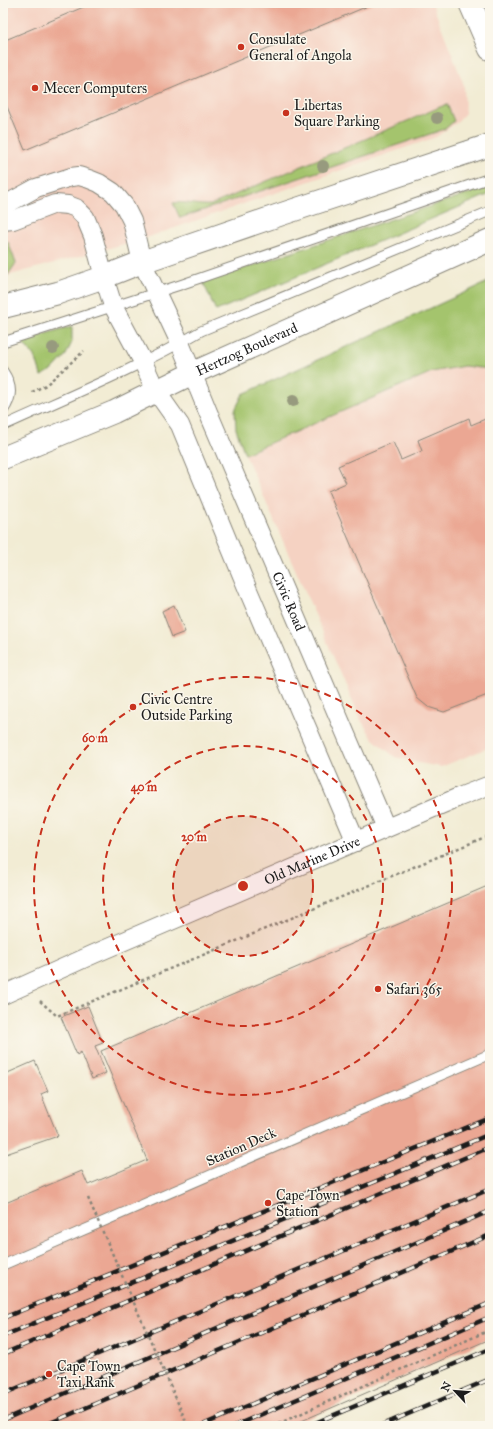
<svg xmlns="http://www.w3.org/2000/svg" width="493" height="1429" font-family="'IM FELL Great Primer',serif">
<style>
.built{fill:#f5d2c2}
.green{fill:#a4c46d;stroke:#607044}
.building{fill:#eba793}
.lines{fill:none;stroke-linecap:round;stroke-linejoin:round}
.service-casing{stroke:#878478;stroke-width:11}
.minor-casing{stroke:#878478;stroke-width:20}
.tertiary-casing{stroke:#878478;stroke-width:24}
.secondary-casing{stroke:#878478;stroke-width:24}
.path{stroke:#878478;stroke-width:2.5;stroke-dasharray:3 3;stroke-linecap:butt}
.service{stroke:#fff;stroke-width:9}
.minor{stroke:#fff;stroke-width:18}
.tertiary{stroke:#fff;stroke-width:22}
.secondary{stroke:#fff;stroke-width:22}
.rail-casing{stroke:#1c1c1c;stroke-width:4.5}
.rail{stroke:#fbf7ec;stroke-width:3;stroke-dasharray:9;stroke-linecap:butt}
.path-bridge{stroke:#878478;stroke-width:2.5;stroke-dasharray:3 3;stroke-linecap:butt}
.tree{fill:#979a7e}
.ring{fill:none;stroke:#c8321e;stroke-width:2;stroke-dasharray:7 5}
.poi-dot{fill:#c8321e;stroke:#fbf7ec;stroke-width:1.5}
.labels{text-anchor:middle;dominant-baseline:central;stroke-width:3;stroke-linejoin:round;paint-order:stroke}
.poi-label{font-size:14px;fill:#1c1c1c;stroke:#fbf7ec;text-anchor:start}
.street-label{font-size:14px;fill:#1c1c1c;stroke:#fbf7ec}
.centre{fill:#c8321e;stroke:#fbf7ec;stroke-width:2}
.ring-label{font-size:12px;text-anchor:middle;font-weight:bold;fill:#c8321e;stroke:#fbf7ec;stroke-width:3;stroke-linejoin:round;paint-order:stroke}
</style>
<rect width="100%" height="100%" fill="#fbf7ec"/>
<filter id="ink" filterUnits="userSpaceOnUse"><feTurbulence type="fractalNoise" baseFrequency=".025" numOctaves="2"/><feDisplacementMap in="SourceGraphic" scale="8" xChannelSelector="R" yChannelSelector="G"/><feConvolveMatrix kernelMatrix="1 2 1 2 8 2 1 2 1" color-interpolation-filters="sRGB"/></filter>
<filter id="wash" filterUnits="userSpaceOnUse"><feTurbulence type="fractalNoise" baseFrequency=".012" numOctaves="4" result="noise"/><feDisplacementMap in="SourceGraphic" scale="16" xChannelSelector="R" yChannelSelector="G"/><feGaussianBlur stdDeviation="0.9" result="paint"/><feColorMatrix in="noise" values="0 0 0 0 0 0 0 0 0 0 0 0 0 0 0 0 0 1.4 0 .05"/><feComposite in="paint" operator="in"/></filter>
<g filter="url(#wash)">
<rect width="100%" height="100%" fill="#f2ecd4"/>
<path class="built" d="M3 3H432L464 85 465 113 456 123 436 137 146 238 3 277Z
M464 366 490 369V747L441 767 419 763 395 757 373 739 361 720 245 454 432 372Z"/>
<path class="green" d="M447 104 454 121 445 129 180 218 173 203C186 201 198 206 211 205Z
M488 187 490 194 216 311 203 282Z
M8 242 16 263 8 275 3 277V244Z
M490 281V369L464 366 432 372 245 454 236 429 235 410 243 394Z
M72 326V342L66 355 52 370 41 376C37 357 33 353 20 341Z"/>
<g id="blocks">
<path class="building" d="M93 3H375L25 150 3 97V41Z
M490 417V694L444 712 428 707 417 698 328 491 346 483 338 466 393 442 401 460 422 451 418 440 469 418 471 425Z
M174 605 185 632 172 637 162 611Z
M490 885V1339L290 1426H3V1204L82 1171 88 1185 147 1160 101 1051Z
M88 1006 103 1043 95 1046 106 1073 92 1079 81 1052 77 1055 61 1017Z
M35 1061 48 1091 41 1094 58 1136 3 1155V1075Z"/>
</g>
</g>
<g filter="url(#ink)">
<use href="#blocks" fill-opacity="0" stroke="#878478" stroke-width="1"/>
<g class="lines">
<g class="service-casing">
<path id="service" d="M3 342 180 285 490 178
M3 371C13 386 13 397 3 411
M3 426C69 396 138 368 201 331L490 211
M3 1265 490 1054"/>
</g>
<g class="minor-casing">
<g id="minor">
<path id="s1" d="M3 206 36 188 71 177 79 176 89 179 99 183 113 192 124 205 132 221 142 262 180 343 208 412 386 828"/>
<path d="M3 221 13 220 55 204 68 205 76 208 85 217 93 236 104 277 113 306 143 362 156 391 180 425 248 590 356 842"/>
<path id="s2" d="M3 995 94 954 459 797 490 785"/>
</g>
</g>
<g class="tertiary-casing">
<g id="tertiary">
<path d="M3 307 58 293 104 277 142 262 282 214 490 145"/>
<path id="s3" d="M3 458 114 412 193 373 490 240"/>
</g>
</g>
<g class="secondary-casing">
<path id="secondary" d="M470 3 490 49"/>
</g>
<path class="path" d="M32 392 46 385 84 351
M40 1001 57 1016 490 835
M273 1426 490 1330"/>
<use href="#service" class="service"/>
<use href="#minor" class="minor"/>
<use href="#tertiary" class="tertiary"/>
<use href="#secondary" class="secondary"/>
<g class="rail-casing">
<path id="rail" d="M3 1318 490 1118
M3 1336 490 1134
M3 1354 490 1147
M3 1394 490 1189
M3 1420 490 1211
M43 1426 490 1235
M200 1426 490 1303
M234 1426 490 1317
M308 1426 490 1349
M380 1426 490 1379"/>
</g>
<use href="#rail" class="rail"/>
<path class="path-bridge" d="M88 1198 188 1426"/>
</g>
<g class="tree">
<circle cx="437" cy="118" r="6"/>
<circle cx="323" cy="166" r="6"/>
<circle cx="53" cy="348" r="6"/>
<circle cx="293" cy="401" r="6"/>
</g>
</g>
<circle cx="243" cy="886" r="70" fill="#c8321e" fill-opacity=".12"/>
<g class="ring">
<circle cx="243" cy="886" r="70"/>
<circle cx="243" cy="886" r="140"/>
<circle cx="243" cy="886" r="209"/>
</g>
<g class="poi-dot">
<circle cx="241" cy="47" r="4"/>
<circle cx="35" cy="88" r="4"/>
<circle cx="286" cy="113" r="4"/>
<circle cx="133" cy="707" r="4"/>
<circle cx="378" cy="989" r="4"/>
<circle cx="268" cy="1203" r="4"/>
<circle cx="49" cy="1374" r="4"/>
</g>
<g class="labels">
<g class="poi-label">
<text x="249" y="39">Consulate<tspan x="249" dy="16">General of Angola</tspan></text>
<text x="43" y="88">Mecer Computers</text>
<text x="294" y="105">Libertas<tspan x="294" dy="16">Square Parking</tspan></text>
<text x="141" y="699">Civic Centre<tspan x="141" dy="16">Outside Parking</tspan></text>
<text x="386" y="989">Safari 365</text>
<text x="276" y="1195">Cape Town<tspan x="276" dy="16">Station</tspan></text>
<text x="57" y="1366">Cape Town<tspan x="57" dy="16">Taxi Rank</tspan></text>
</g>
<g class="street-label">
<text stroke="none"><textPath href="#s3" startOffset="267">Hertzog Boulevard</textPath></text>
<text stroke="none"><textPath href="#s1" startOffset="567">Civic Road</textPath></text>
<text stroke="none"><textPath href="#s2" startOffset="337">Old Marine Drive</textPath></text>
<text transform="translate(241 1147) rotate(-24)">Station Deck</text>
</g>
</g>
<circle cx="243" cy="886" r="6" class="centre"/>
<g class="ring-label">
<text x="95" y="742">60 m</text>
<text x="144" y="791">40 m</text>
<text x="194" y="841">20 m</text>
</g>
<rect width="493" height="1429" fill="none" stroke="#fbf7ec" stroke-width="16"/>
<g transform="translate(455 1391) rotate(296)" stroke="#fbf7ec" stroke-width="3" paint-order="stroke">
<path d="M0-3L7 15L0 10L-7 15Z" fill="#1c1c1c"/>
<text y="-6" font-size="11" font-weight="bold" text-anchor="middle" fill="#1c1c1c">N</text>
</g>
</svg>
